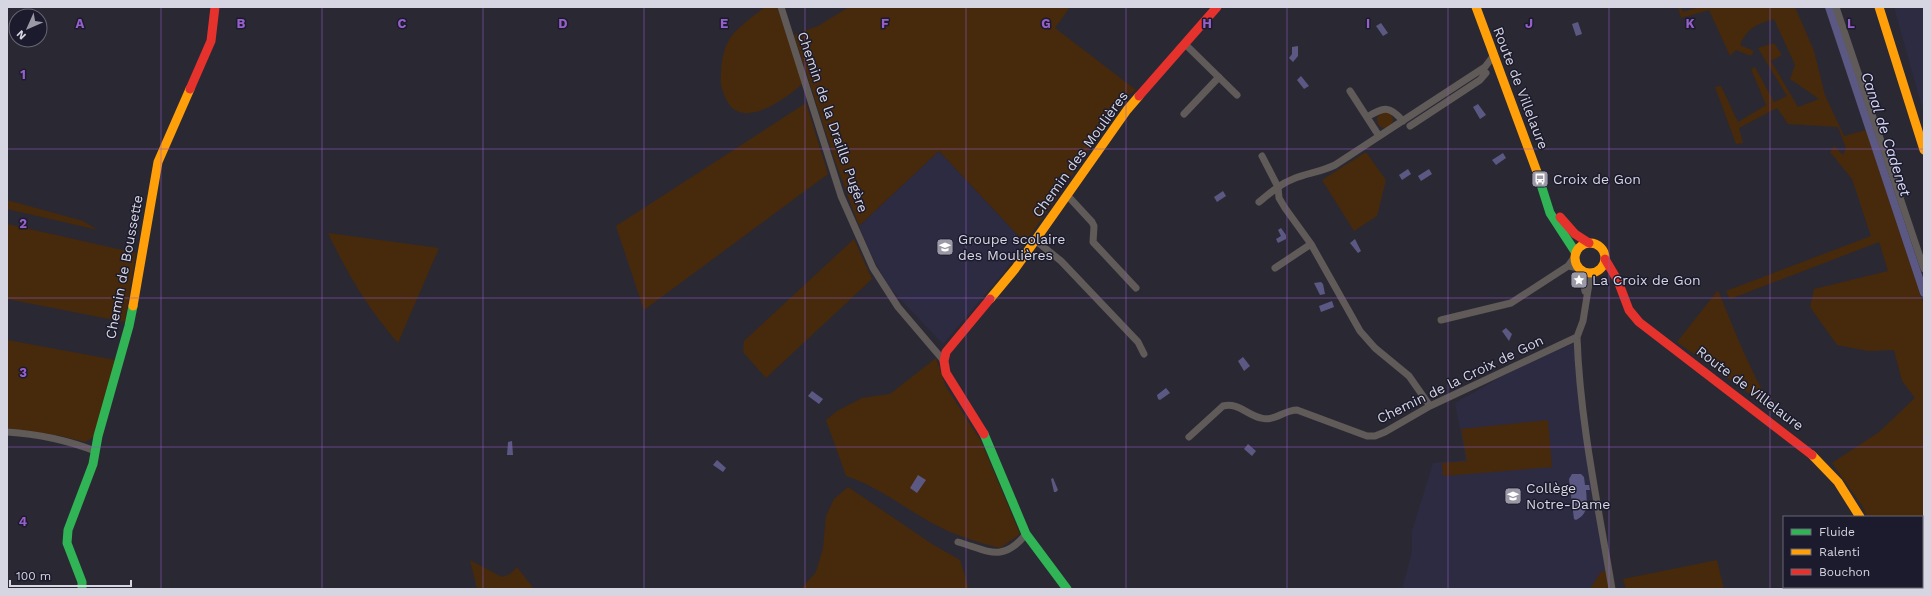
<svg xmlns="http://www.w3.org/2000/svg" width="1931" height="596" font-family="'Work Sans',sans-serif">
<style>
.built{fill:#2d2b42}
.green{fill:#47290b}
.water{fill:#5b5983}
.lines{fill:none;stroke-linecap:round;stroke-linejoin:round}
.canal{stroke:#5b5983;stroke-width:8}
.street{stroke:#605a58;stroke-width:7}
.fast{stroke:#30b455;stroke-width:9}
.slow{stroke:#ff9f0a;stroke-width:9}
.jam{stroke:#e5322d;stroke-width:9}
.grid{fill:none;stroke:#965fca;stroke-width:1;stroke-opacity:0.55}
.labels{text-anchor:middle;dominant-baseline:central;stroke-width:3;stroke-linejoin:round;paint-order:stroke}
.street-label{font-size:14px;fill:#d6d6e2;stroke:#1c1b2d}
.poi-label{font-size:14px;fill:#d6d6e2;stroke:#1c1b2d;text-anchor:start}
.water-label{font-size:15px;font-style:italic;fill:#d7d7f4;stroke:#1c1b2d}
.grid-label{font-size:13px;text-anchor:middle;font-weight:bold;fill:#965fca;stroke:#1c1b2d;stroke-width:3;stroke-linejoin:round;paint-order:stroke}
</style>
<rect width="100%" height="100%" fill="#2a2933"/>
<path class="built" d="M1894 7H1924V114Z
M939 151 1025 243 1000 277 943 344 888 286 870 252 859 226Z
M1577 342 1589 440 1615 589H1402L1412 552V531L1433 463 1466 460 1455 403 1517 368Z"/>
<path class="green" d="M765 7H777L803 83C786 99 741 132 726 99 722 90 720 85 721 76 721 64 723 50 729 40 737 27 753 17 765 7Z
M849 7H1070L1055 28 1136 90 1126 97 1025 243 939 151 859 226 835 161 794 35 818 26Z
M1678 7H1681L1683 12 1699 7H1795L1814 51 1825 95 1844 136 1866 130 1924 306V589H1893V587H1922V517H1867L1863 507 1832 463 1879 432 1915 398 1902 381 1894 350 1868 351 1837 345 1810 307 1814 289 1888 271 1879 242 1730 299 1726 291 1871 236 1852 179 1830 152 1834 146 1843 155 1846 148 1838 127 1788 124 1777 108 1739 128 1743 143 1736 144 1715 87 1721 86 1738 122 1766 105 1751 69 1755 67 1774 102 1787 96 1758 48 1774 43 1782 55 1771 61 1798 107 1819 99 1790 79 1795 65 1774 19C1757 24 1747 28 1740 45L1754 51 1751 56 1736 50 1730 56 1709 10 1681 18Z
M806 103 828 174 644 310 616 226Z
M1377 120a8 8 0 1 1 16 0a8 8 0 1 1-16 0Z
M1366 152 1386 180 1377 216 1354 231 1322 180Z
M7 200 83 221 98 230 7 209Z
M7 224 136 253 125 322 7 299Z
M328 233 439 248 398 343C367 307 348 275 328 233Z
M854 239 872 279 766 378 743 352 744 341Z
M1718 290C1735 332 1751 374 1775 412L1677 342Z
M7 340 116 360 94 437 85 442 61 436 7 428Z
M936 358 946 387 981 441 1020 534 1000 548C976 542 954 535 932 523 903 507 877 486 846 476L826 420 837 411 862 398 890 394Z
M1548 420 1552 467 1443 476 1442 463 1467 461 1461 429Z
M848 487 932 544 960 560 969 589H801L816 572 823 548 826 516 834 499Z
M470 560 502 577 510 574 517 567 534 589H477Z
M1717 560 1724 589H1626L1623 579Z
M1604 571 1606 573 1609 589H1590L1601 572Z"/>
<path class="water" d="M1578 22 1582 34 1576 36 1572 24Z
M1381 23 1388 33 1383 36 1376 26Z
M1298 46V56L1293 62 1289 58 1292 54V47Z
M1301 76 1309 86 1304 89 1297 80Z
M1478 104 1486 115 1480 119 1473 107Z
M1503 153 1506 158 1496 165 1492 160Z
M1408 169 1411 174 1402 180 1399 175Z
M1429 169 1432 174 1421 181 1418 176Z
M1223 191 1226 196 1217 202 1214 197Z
M1281 228 1286 235V239L1278 243 1276 239 1281 236 1278 230Z
M1355 239 1361 251 1358 253 1350 243Z
M1321 282 1323 284 1325 294 1320 295 1314 283Z
M1332 301 1334 307 1321 312 1319 306Z
M1506 328 1512 334 1509 341 1502 331Z
M1243 357 1250 366 1244 371 1238 361Z
M1166 388 1170 393 1160 400 1158 399 1157 395Z
M812 391 823 399 819 404 808 396Z
M512 441 513 455H507L508 442Z
M1248 444 1256 451 1252 456 1244 449Z
M717 460 726 468 723 472 713 465Z
M1572 474H1581L1584 477 1585 485H1589L1590 490H1586C1587 502 1589 514 1576 520L1574 519 1569 479Z
M918 475 926 480 917 493 910 488Z
M1051 479 1053 478 1058 490 1056 492H1054Z"/>
<g class="lines">
<path class="canal" d="M1829 7 1924 293"/>
<path class="street" d="M781 7 841 196 873 268 898 307 944 361
M1836 7 1924 269
M1185 44 1237 95
M1350 91 1379 136
M1184 114 1219 77
M1367 117C1384 107 1389 105 1403 121
M1410 126 1480 80 1486 73
M1262 156 1278 187 1279 198 1285 208 1311 244 1360 331 1375 348 1409 376 1430 406
M1067 195 1092 222 1094 226 1093 242 1136 288
M1259 202C1270 193 1280 184 1293 179 1307 173 1321 172 1335 165L1485 67 1494 55
M1035 240 1061 261 1138 342 1144 354
M1576 255 1568 266 1579 268
M1275 268 1311 244
M1581 269 1585 291
M1441 320 1511 303 1568 266
M1577 337C1580 422 1598 505 1612 589
M7 432C37 434 67 440 95 451
M1189 437 1223 406C1238 402 1247 415 1261 418 1274 422 1284 410 1297 410L1367 436H1375L1385 432 1430 406 1577 337 1583 321 1589 284 1594 272
M958 542C989 551 1003 563 1026 534"/>
<path class="fast" d="M1537 172 1550 213 1576 253
M984 434 1026 534 1067 589
M1886 587 1887 589
M82 589V582L67 543 68 530 93 464 98 436 129 326 133 306"/>
<path class="slow" d="M1476 7 1537 172
M1879 7 1924 150
M1575 258a15 15 0 1 1 30 0a15 15 0 1 1-30 0Z
M990 299 1015 269 1127 110 1139 96
M133 306 158 162 190 89
M1812 455 1838 482 1860 517"/>
<path class="jam" d="M190 89 211 41 215 7
M1139 96 1217 7
M1560 217 1575 234 1589 243
M1605 259 1618 281 1629 310 1639 322 1812 455
M984 434 946 373 944 361 946 352 990 299"/>
</g>
<path class="grid" d="M161 7V589M322 7V589M483 7V589M644 7V589M805 7V589M966 7V589M1126 7V589M1287 7V589M1448 7V589M1609 7V589M1770 7V589M7 149H1924M7 298H1924M7 447H1924"/>
<defs>
<g id="bus-square" transform="scale(0.9)"><rect x="-9" y="-9" width="18" height="18" rx="4" fill="#9a99a5" stroke="#1c1b2d"/><path d="M-5-6H5V4H4V6H2V4H-2V6H-4V4H-5ZM-3.5-4V0h7V-4ZM-3.5 1.2v1.5H-2V1.2ZM2 1.2v1.5H3.5V1.2Z" fill="#fff"/></g>
<g id="school-square" transform="scale(0.9)"><rect x="-9" y="-9" width="18" height="18" rx="4" fill="#9a99a5" stroke="#1c1b2d"/><path d="M0-5L7-2L0 1L-7-2ZM-4 1L0 2.5L4 1V4Q0 6-4 4Z" fill="#fff"/></g>
<g id="sight-square" transform="scale(0.9)"><rect x="-9" y="-9" width="18" height="18" rx="4" fill="#9a99a5" stroke="#1c1b2d"/><path d="M0-6L1.8-2.2L6-1.7L2.9 1.2L3.7 5.4L0 3.3L-3.7 5.4L-2.9 1.2L-6-1.7L-1.8-2.2Z" fill="#fff"/></g>
</defs>
<g fill-rule="evenodd">
<use href="#bus-square" x="1540" y="179"/>
<use href="#school-square" x="945" y="247"/>
<use href="#sight-square" x="1579" y="280"/>
<use href="#school-square" x="1513" y="496"/>
</g>
<g class="labels">
<g class="street-label">
<text transform="translate(1521 88) rotate(69)">Route de Villelaure</text>
<text transform="translate(833 122) rotate(71)">Chemin de la Draille Pugère</text>
<text transform="translate(1080 154) rotate(-54)">Chemin des Moulières</text>
<text transform="translate(124 267) rotate(-79)">Chemin de Boussette</text>
<text transform="translate(1460 379) rotate(-26)">Chemin de la Croix de Gon</text>
<text transform="translate(1750 388) rotate(37)">Route de Villelaure</text>
</g>
<g class="poi-label">
<text x="1553" y="179">Croix de Gon</text>
<text x="958" y="239">Groupe scolaire<tspan x="958" dy="16">des Moulières</tspan></text>
<text x="1592" y="280">La Croix de Gon</text>
<text x="1526" y="488">Collège<tspan x="1526" dy="16">Notre-Dame</tspan></text>
</g>
<g class="water-label">
<text transform="translate(1886 134) rotate(72)">Canal de Cadenet</text>
</g>
</g>
<g class="grid-label">
<text x="80" y="28">A</text>
<text x="241" y="28">B</text>
<text x="402" y="28">C</text>
<text x="563" y="28">D</text>
<text x="724" y="28">E</text>
<text x="885" y="28">F</text>
<text x="1046" y="28">G</text>
<text x="1207" y="28">H</text>
<text x="1368" y="28">I</text>
<text x="1529" y="28">J</text>
<text x="1690" y="28">K</text>
<text x="1851" y="28">L</text>
<text x="23" y="79">1</text>
<text x="23" y="228">2</text>
<text x="23" y="377">3</text>
<text x="23" y="526">4</text>
</g>
<rect width="1931" height="596" fill="none" stroke="#d6d6e2" stroke-width="16"/>
<rect x="1783" y="516" width="140" height="72" fill="#1c1b2d" stroke="#666675"/>
<rect x="1791" y="529" width="20" height="6" fill="#30b455" stroke="#666675"/>
<text x="1819" y="536" font-size="12" fill="#d6d6e2">Fluide</text>
<rect x="1791" y="549" width="20" height="6" fill="#ff9f0a" stroke="#666675"/>
<text x="1819" y="556" font-size="12" fill="#d6d6e2">Ralenti</text>
<rect x="1791" y="569" width="20" height="6" fill="#e5322d" stroke="#666675"/>
<text x="1819" y="576" font-size="12" fill="#d6d6e2">Bouchon</text>
<g transform="translate(28 28) rotate(225)"><circle r="19" fill="#1c1b2d" stroke="#666675"/>
<path d="M0-3L7 15L0 10L-7 15Z" fill="#9a99a5"/>
<text y="-6" font-size="11" font-weight="bold" text-anchor="middle" fill="#d6d6e2">N</text>
</g>
<path d="M10 580v6h121v-6" fill="none" stroke="#d6d6e2" stroke-width="2"/>
<text x="16" y="580" font-size="12" fill="#d6d6e2" stroke="#1c1b2d" stroke-width="3" paint-order="stroke">100 m</text>
</svg>
